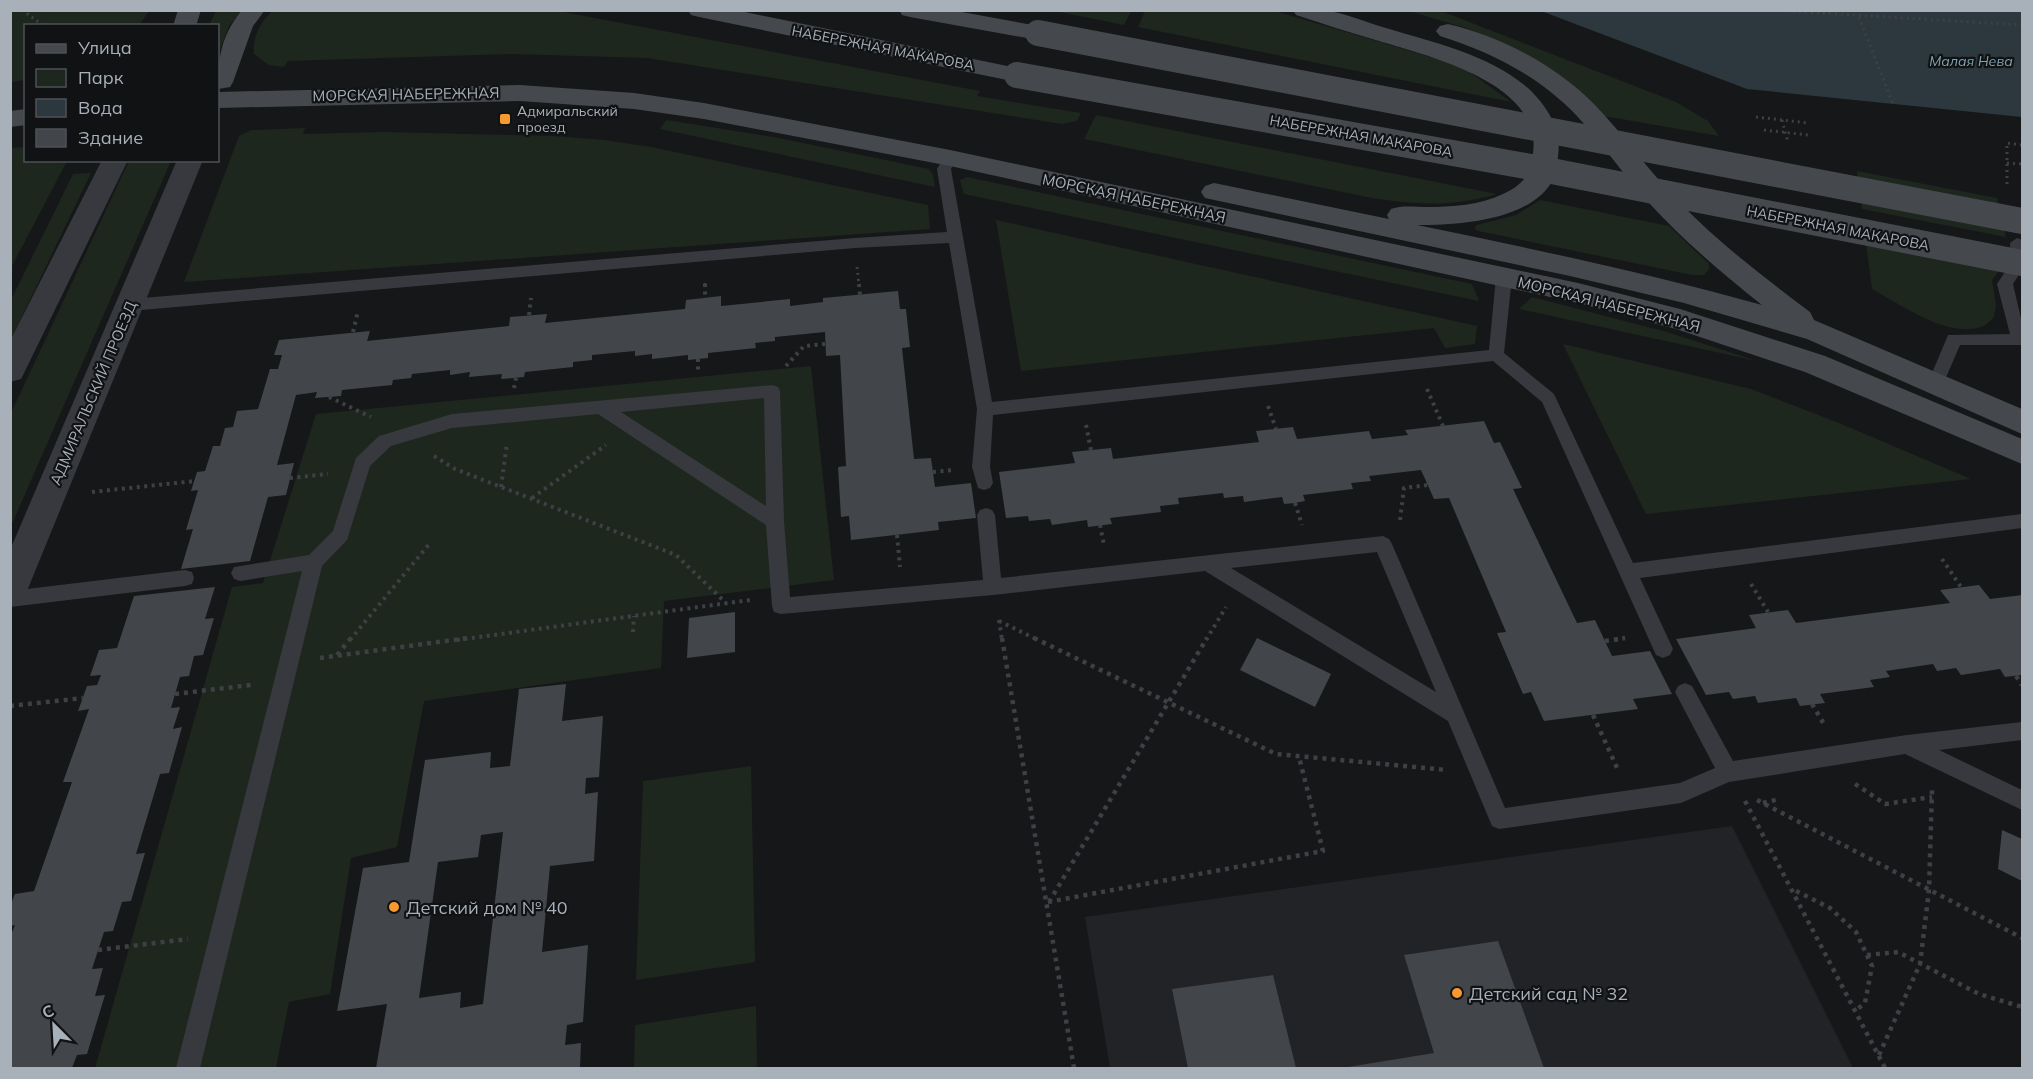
<svg xmlns="http://www.w3.org/2000/svg" width="2033" height="1079" font-family="Mulish,sans-serif">
<style>
.built{fill:#222326}
.green{fill:#1e271e}
.water{fill:#2c383d}
.building{fill:#424549;fill-rule:evenodd}
.lines{fill:none;stroke-linecap:round;stroke-linejoin:round}
.path-far2{stroke:#3d4045;stroke-width:3;stroke-dasharray:2 4;stroke-linecap:butt}
.path-far1{stroke:#3d4045;stroke-width:4;stroke-dasharray:3 4.5;stroke-linecap:butt}
.path{stroke:#3d4045;stroke-width:4.5;stroke-dasharray:4 5;stroke-linecap:butt}
.lane{fill:#37393e;fill-rule:evenodd}
.street{fill:#37393e;fill-rule:evenodd}
.secondary{fill:#45494e;fill-rule:evenodd}
.secondary-bridge{stroke:#45494e;stroke-width:26}
.poi-dot{fill:#f8992f;stroke:#111214;stroke-width:2}
.labels{text-anchor:middle;dominant-baseline:central;stroke-width:4.5;stroke-linejoin:round;paint-order:stroke}
.far-street-label{font-size:14px;fill:#a8b0b9;stroke:#111214}
.far-water-label{font-size:14px;font-style:italic;fill:#7ea3b5;stroke:#111214}
.far-poi-label{font-size:14px;fill:#a8b0b9;stroke:#111214;text-anchor:start}
.street-label{font-size:15px;fill:#a8b0b9;stroke:#111214}
.near-poi-label{font-size:18px;fill:#a8b0b9;stroke:#111214;text-anchor:start}
</style>
<rect width="100%" height="100%" fill="#161719"/>
<path class="built" d="M1732 826 1853 1068H1110L1085 917Z"/>
<path class="green" d="M11 10H149V11L139 25 26 26 25 80 11 82Z
M273 10 558 11 980 91 977 96 1081 113 1077 121 1062 124 647 58 512 54 288 61 284 67 269 65 254 54C252 37 260 23 273 10Z
M216 11H241L229 26 218 55V26L209 25Z
M1055 11H1131L1124 25Z
M1145 11H1275L1441 60 1470 72 1511 102 1138 27Z
M1409 11H1441L1676 102 1708 121 1719 136 1604 116 1506 45 1466 28Z
M1096 115 1497 194C1452 207 1418 205 1372 198L1084 139Z
M666 120 779 138 929 169 933 175 935 187 660 129Z
M305 128 303 134 383 132 553 136 604 140 651 147 928 205 930 229 184 282 239 136 251 130Z
M25 147 26 160 67 161 11 268V148Z
M129 161H171L11 526V413Z
M1857 171 1997 198 2006 237 1862 209Z
M91 173 11 339V300L73 174Z
M967 177 1472 284 1479 301 964 194 960 180Z
M1540 200 1669 226 1708 263 1710 268 1704 275H1692L1478 231 1474 228 1477 225 1516 215Z
M996 220 1477 326 1475 344 1445 348 1434 328 1021 371Z
M1863 220 2004 264 1992 280 1996 305 1994 317C1991 320 1987 325 1983 326 1949 340 1900 304 1872 289Z
M1532 297 1667 332 1757 361 1519 309Z
M1563 344 1751 389 1839 423 1971 479 1646 514Z
M811 366 834 580 664 601 661 668 424 701 397 847 351 858 330 994 289 1002 276 1068H95L232 587 263 583 316 414Z
M751 766 755 962 636 980 643 781Z
M756 1006 757 1068H634L635 1025Z"/>
<path class="water" d="M1541 11H2022V117L1747 89Z"/>
<path class="building" d="M898 291 900 309H906L910 347 902 348 914 459 931 458 935 487 971 483 976 518 938 522 939 530 851 540 849 516 841 517 838 467 846 466 840 355 826 356 825 332 775 337V341L755 343 756 348 708 353V358L688 360V355L652 359V354L635 356V351L592 355V360L573 362V367L525 372 524 377 501 379 502 374 469 377 470 372 450 375V370L412 374 411 378 393 380 392 385 342 390 341 396 315 398 317 392 296 395 277 465 294 463 286 495 268 497 250 561 181 569 193 529 186 530 198 490 191 491 197 472 205 471 213 446H220L225 428 233 427 237 411 258 409 270 369H278L282 355H274L279 340 370 331 367 341 509 326 510 317 547 314 545 323 685 309 686 300 721 296V306L790 299V306L823 302V298Z
M1484 421 1494 443 1500 442 1522 488 1513 489 1577 623 1595 620 1612 656 1650 651 1672 694 1633 699 1638 709 1544 721 1531 692 1523 694 1497 633 1506 632 1449 498 1434 499 1421 470 1369 476 1371 481 1351 483 1353 489 1303 495 1305 501 1295 503 1284 504 1282 497 1244 502 1243 496 1224 498 1223 493 1178 498 1179 504 1160 506 1161 512 1110 518 1112 524 1088 527 1087 520 1052 525 1050 519 1029 521 1028 516 1006 518 999 472 1075 463 1072 452 1091 450 1111 448 1113 459 1259 442 1256 431 1293 427 1297 439 1369 431 1372 439 1408 435 1405 430Z
M1979 585 1990 599 2022 595V675L2005 677 2000 669 1961 675 1956 668 1937 671 1933 664 1886 671 1890 677 1870 680 1874 687 1820 694 1825 703 1800 706 1796 698 1758 703 1755 696 1733 699 1729 692 1706 695 1676 639 1756 628 1749 615 1788 610 1796 623 1950 603 1940 590Z
M215 587 205 619 214 618 203 655 194 656 189 676 180 677 171 708 180 707 173 729 182 727 169 773 160 774 136 854 145 853 131 901 122 902 113 931 104 932 92 969 103 968 95 996 105 995 87 1054 77 1055 72 1068H10V937L15 925 10 926V906L15 894 34 891 72 782H63L89 709 78 711 87 686 97 685 101 675 90 676 99 650 117 648 134 596Z
M735 612V652L687 658 689 618Z
M1257 638 1331 674 1315 707 1240 670Z
M566 684 562 721 603 716 599 777 586 778 585 794 598 792 594 861 550 866 542 952 588 945 583 1022 567 1025 565 1045 581 1043 580 1068H376L387 1004 337 1011 363 868 409 862 425 760 491 752 490 768 510 766 519 689ZM503 832 483 1004 460 1008 461 992 419 998 438 862 478 857 481 835Z
M2002 830 2022 839V881L1998 869Z
M1498 941 1544 1068H1342L1434 1053 1404 955Z
M1273 975 1296 1068H1188L1172 989Z"/>
<g class="lines">
<path class="path-far2" d="M22 10 44 26
M1787 11 2022 25
M1859 17 1893 104
M1756 117 1808 123
M1782 120 1788 142
M1764 130 1808 135
M2007 163 2022 164
M2007 184V143L2022 145
M857 267 859 285
M705 283V285"/>
<path class="path-far1" d="M705 284V298
M859 284 860 295
M529 315 531 298
M353 332 358 311
M698 359V370
M786 366 804 346 825 344
M514 388 516 378
M1427 389 1443 426
M329 397 371 417
M1268 406 1276 429
M1086 425 1091 450
M434 456 455 469 676 555 726 603
M933 472 953 470
M290 478 328 474
M501 487 507 443
M92 492 195 481
M532 498 606 445
M1295 503 1302 525
M1400 520 1404 488 1428 485
M1100 525 1104 545
M897 535 900 567
M1942 559 1961 587
M1751 584 1768 612
M999 620 1002 640
M999 621 1038 640
M633 632 634 616
M350 640 430 543
M457 640 750 600
M1206 640 1226 607
M1615 640 1625 638"/>
<path class="path" d="M1002 638 1074 1068
M1034 638 1276 754 1447 770
M1605 641 1625 638
M337 655 351 638
M320 658 468 638
M2016 676 2022 685
M175 694 251 685
M1812 704 1825 726
M10 706 83 698
M1593 715 1618 770
M1855 784 1885 804 1932 797
M1757 800 2022 938
M1745 801 1885 1068
M1763 803 1779 799
M1796 891 1830 908 1856 932 1872 966 1865 1003 1855 1011
M1048 902 1323 851 1299 757
M1049 902 1207 638
M98 950 188 939
M1867 955 1898 952 1979 994 2022 1007
M1879 1055 1920 964 1929 890 1932 790"/>
<path class="lane" d="M950 153 957 158 951 169 992 402 1489 350 1496 277 1499 273H1509L1512 277 1504 353 1554 394 1633 563 2022 514V528L1640 578 1673 649 1670 655 1663 658 1656 655 1542 402 1493 361 993 415 990 467 993 483 990 488 984 490 978 488 972 467 977 409 949 243 855 248 130 311 125 309 122 305 125 301 130 299 855 238 947 232 937 169 945 155Z
M2017 238 2022 240V270L2013 284 2022 323V345H1960L1941 389 1935 391 1929 389 1927 385 1948 335 2010 334 1997 284 2011 263 2010 243Z
M772 385 778 387 780 391 784 521 790 597 983 580 977 515 980 510 986 508 992 510 995 515 1001 578 1383 536 1389 539 1392 544 1505 808 1680 783 1715 768 1675 692 1678 686 1685 683 1692 686 1733 761 1907 735 2022 722V740L1939 750 2022 790V810L1905 754 1729 782 1681 803 1499 829 1492 826 1448 721 1205 571 993 595 781 614 774 612 772 606 766 525 598 414 452 428 391 446 370 466 347 540 322 566 200 1068H176L302 571 240 581 234 579 231 573 234 567 309 555 333 531 356 458 379 436 452 414ZM764 398 766 506 621 412ZM1377 552 1436 692 1231 568Z
M185 570 192 572 194 578 192 584 185 586 10 607V591Z"/>
<path class="street" d="M102 160H128L25 371 21 379 10 382V341Z
M177 160H203L27 591 22 601 10 606V550Z"/>
<path class="secondary" d="M178 10H201L196 26H173Z
M242 10H265L253 26 233 82 230 87 218 89C218 57 221 36 242 10Z
M688 10H735L1017 68 1025 70 1029 75 1025 80 1017 82 699 17 691 15Z
M899 10H951L1038 26 1046 28 1050 33 1046 38 1038 40 910 17 902 15Z
M1293 10C1305 10 1318 9 1329 11 1348 14 1368 23 1386 28 1435 43 1488 54 1528 88 1547 106 1562 129 1558 156 1557 163 1557 171 1554 178 1533 221 1458 225 1417 225 1533 249 1648 273 1762 305 1723 274 1684 241 1650 204 1624 176 1603 144 1577 116 1539 76 1491 52 1440 36L1436 31 1440 26 1448 24C1502 37 1555 65 1594 104 1625 136 1650 173 1681 204 1720 244 1765 278 1810 312L1814 320 2022 409V434L1807 339 1684 303 1570 276 1205 198 1201 192 1205 186 1214 183 1389 219 1387 215 1391 209C1403 205 1414 207 1427 207 1452 207 1480 205 1503 194 1524 184 1530 175 1533 153 1543 83 1428 56 1379 41 1351 33 1324 24 1296 15Z
M520 85 634 93 704 103 950 150 1578 283 1680 309 1825 356 2022 439V464L1805 372 1676 329 1578 303 950 166 704 119 634 109 520 101 218 108V92Z
M26 109V125L10 127V111Z"/>
<path class="secondary-bridge" d="M1038 33 2022 221
M1017 75 1531 167 2022 263"/>
</g>
<g class="poi-dot">
<rect x="499" y="113" width="12" height="12" rx="3"/>
<circle cx="394" cy="907" r="6"/>
<circle cx="1457" cy="993" r="6"/>
</g>
<g class="labels">
<g class="far-street-label">
<text transform="translate(883 48) rotate(11)">НАБЕРЕЖНАЯ МАКАРОВА</text>
<text transform="translate(1361 136) rotate(10)">НАБЕРЕЖНАЯ МАКАРОВА</text>
<text transform="translate(1838 228) rotate(11)">НАБЕРЕЖНАЯ МАКАРОВА</text>
</g>
<g class="far-water-label">
<text x="1971" y="61">Малая Нева</text>
</g>
<g class="far-poi-label">
<text x="517" y="111">Адмиральский<tspan x="517" dy="16">проезд</tspan></text>
</g>
<g class="street-label">
<text transform="translate(406 94) rotate(-1)">МОРСКАЯ НАБЕРЕЖНАЯ</text>
<text transform="translate(1134 198) rotate(12)">МОРСКАЯ НАБЕРЕЖНАЯ</text>
<text transform="translate(1609 304) rotate(14)">МОРСКАЯ НАБЕРЕЖНАЯ</text>
<text transform="translate(93 393) rotate(-67)">АДМИРАЛЬСКИЙ ПРОЕЗД</text>
</g>
<g class="near-poi-label">
<text x="406" y="907">Детский дом № 40</text>
<text x="1469" y="993">Детский сад № 32</text>
</g>
</g>
<rect width="2033" height="1079" fill="none" stroke="#a8b0b9" stroke-width="24"/>
<rect x="24" y="24" width="195" height="138" fill="#111214" stroke="#4d5156" stroke-width="1.5"/>
<rect x="36" y="44" width="30" height="9" fill="#45494e" stroke="#4d5156" stroke-width="1.5"/>
<text x="78" y="54" font-size="18" fill="#a8b0b9">Улица</text>
<rect x="36" y="69" width="30" height="18" fill="#1e271e" stroke="#4d5156" stroke-width="1.5"/>
<text x="78" y="84" font-size="18" fill="#a8b0b9">Парк</text>
<rect x="36" y="99" width="30" height="18" fill="#2c383d" stroke="#4d5156" stroke-width="1.5"/>
<text x="78" y="114" font-size="18" fill="#a8b0b9">Вода</text>
<rect x="36" y="129" width="30" height="18" fill="#424549" stroke="#4d5156" stroke-width="1.5"/>
<text x="78" y="144" font-size="18" fill="#a8b0b9">Здание</text>
<g transform="translate(54 1025) rotate(336)" stroke="#111214" stroke-width="4.5" paint-order="stroke">
<path d="M0-4.5L10 22L0 15L-10 22Z" fill="#a8b0b9"/>
<text y="-9" font-size="16" font-weight="bold" text-anchor="middle" fill="#a8b0b9">С</text>
</g>
</svg>
